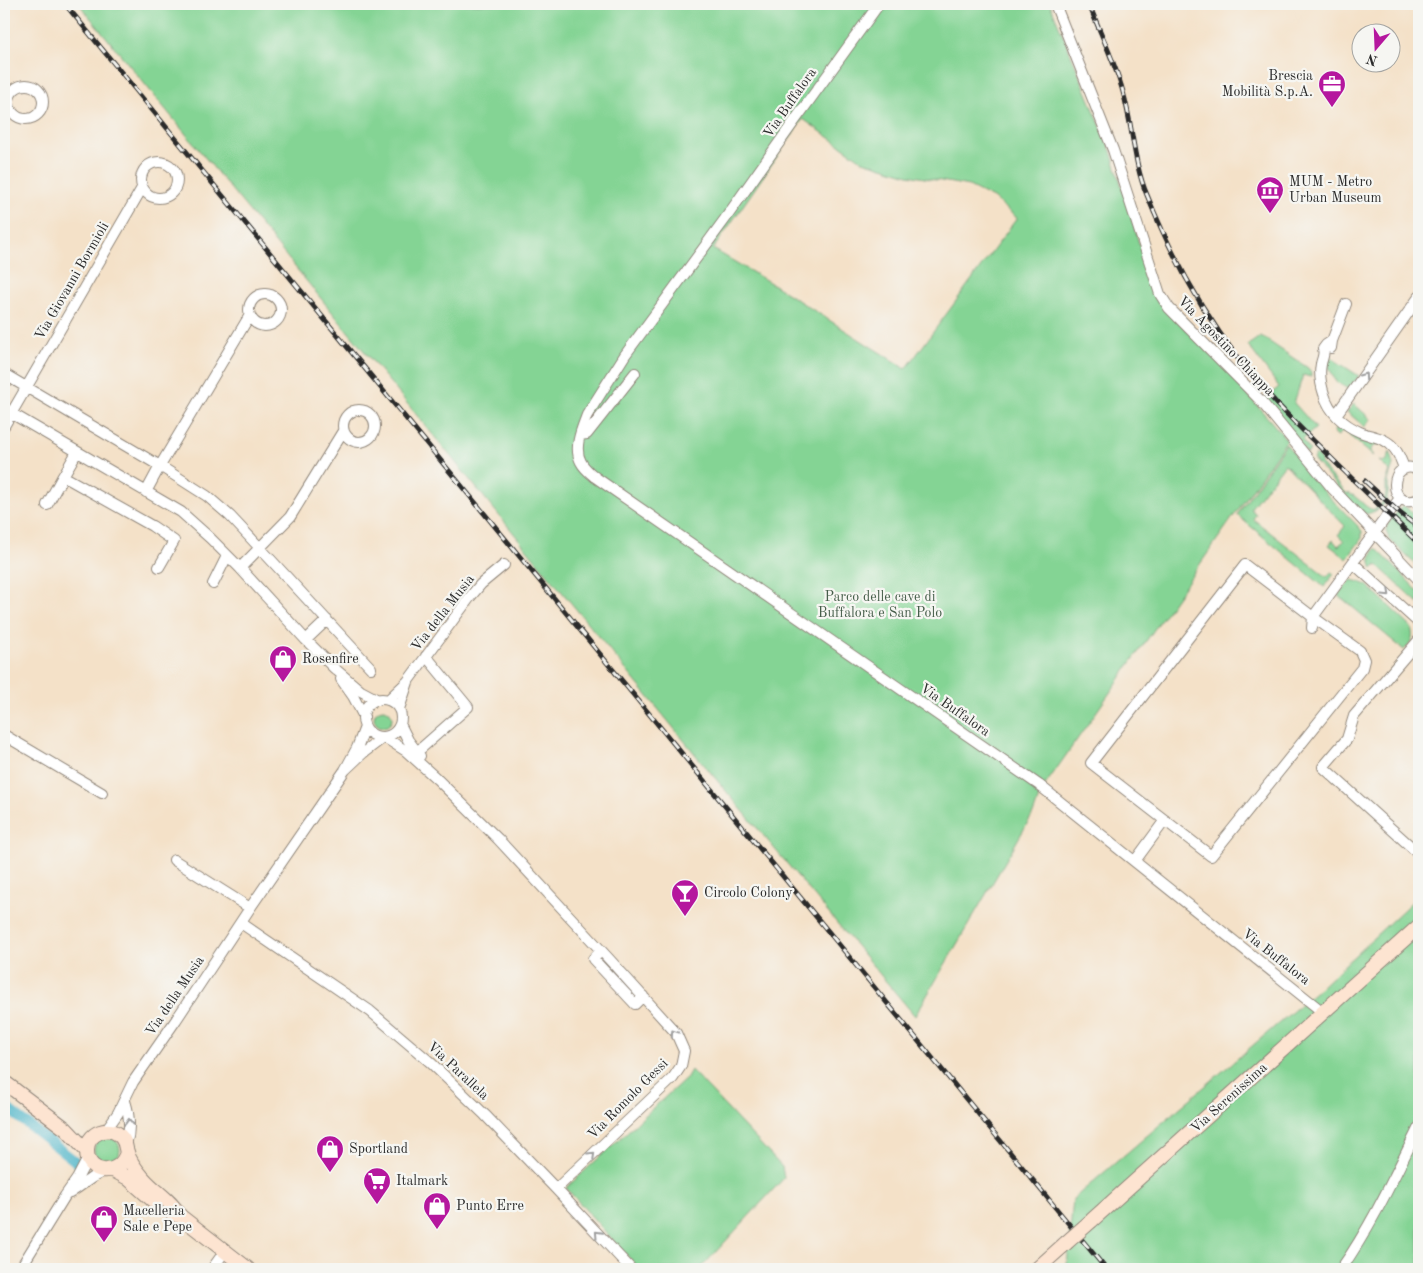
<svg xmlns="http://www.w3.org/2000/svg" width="1423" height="1273" font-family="'Old Standard TT',serif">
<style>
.green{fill:#84d494;stroke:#588060;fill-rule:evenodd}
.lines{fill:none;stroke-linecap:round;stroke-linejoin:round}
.canal{stroke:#4bb4c8;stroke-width:10}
.minor-casing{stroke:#90867a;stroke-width:12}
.secondary-casing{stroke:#90867a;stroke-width:16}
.minor{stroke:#fff;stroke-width:10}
.secondary{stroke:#fde4d1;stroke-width:14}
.rail-casing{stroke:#2b2b2b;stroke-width:5}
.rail{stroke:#f6f6f2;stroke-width:3;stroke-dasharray:9;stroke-linecap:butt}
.secondary-bridge-casing{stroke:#90867a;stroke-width:16;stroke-linecap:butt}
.secondary-bridge{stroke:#fde4d1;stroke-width:14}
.oneway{stroke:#a0a0a0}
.labels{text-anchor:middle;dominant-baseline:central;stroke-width:4.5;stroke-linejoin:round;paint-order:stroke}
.poi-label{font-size:14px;fill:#2b2b2b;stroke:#f6f6f2;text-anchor:start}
.street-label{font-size:14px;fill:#2b2b2b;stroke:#f6f6f2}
.park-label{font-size:14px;fill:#465e4a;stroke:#f6f6f2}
</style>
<rect width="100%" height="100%" fill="#f6f6f2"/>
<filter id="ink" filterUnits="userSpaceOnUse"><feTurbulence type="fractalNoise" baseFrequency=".02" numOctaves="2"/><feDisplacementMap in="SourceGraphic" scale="10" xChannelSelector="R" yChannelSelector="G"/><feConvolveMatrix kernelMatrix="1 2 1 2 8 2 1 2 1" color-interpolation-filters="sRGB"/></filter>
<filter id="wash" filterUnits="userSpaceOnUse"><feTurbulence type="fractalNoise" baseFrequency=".0096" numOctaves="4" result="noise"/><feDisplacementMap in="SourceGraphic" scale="20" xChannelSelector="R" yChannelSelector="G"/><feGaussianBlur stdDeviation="1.12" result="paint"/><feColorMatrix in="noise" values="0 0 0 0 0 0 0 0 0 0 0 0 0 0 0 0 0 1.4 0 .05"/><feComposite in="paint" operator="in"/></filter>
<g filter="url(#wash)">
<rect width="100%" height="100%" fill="#f4e1c8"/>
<path class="green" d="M79 4H1050L1111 151 1154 293 1157 300 1230 374 1287 440 1041 791 1034 812 915 1016 700 760ZM803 119 863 161 908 175 969 186 993 198 1017 218 906 369 774 285 713 249Z
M1261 336 1308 368 1311 372V377L1303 375 1294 403 1316 428 1302 440 1310 450 1307 454 1264 399 1279 387 1248 345Z
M1330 357 1359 376 1348 389 1335 381 1327 362Z
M1354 404 1371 419 1365 427 1347 412Z
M1339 427 1343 429 1351 435 1380 444 1372 447 1371 450 1373 456 1343 430 1338 436 1335 434 1334 431 1336 428Z
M1286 444 1306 468 1304 471 1357 525 1362 531V538L1347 559 1329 545 1333 540 1338 546 1344 541 1338 535 1345 526 1285 464 1250 509 1256 514 1253 519 1327 577 1331 572 1334 574 1324 587 1237 515Z
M1390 452C1397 466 1390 469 1388 482 1388 487 1389 493 1387 498 1384 508 1375 512 1366 514L1352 504 1313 459 1316 455 1321 460V465L1346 493C1362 494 1371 525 1384 499 1387 495 1386 489 1386 483 1387 479 1388 476 1390 472L1379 461 1384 462 1387 460Z
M1403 505 1419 517V568L1389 539 1386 531 1388 523Z
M1376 548 1419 592V604L1377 565 1373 569C1369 560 1371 555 1376 548Z
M1351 580 1360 582 1368 586 1411 627C1414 638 1412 642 1404 650L1338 595Z
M374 718a9 9 0 1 1 18 0a9 9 0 1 1-18 0Z
M1419 895V1269H1062L1067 1265 1073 1199 1320 988Z
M691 1070 782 1167 784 1178 700 1269H639L566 1188 687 1077Z
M94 1150a13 13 0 1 1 26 0a13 13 0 1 1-26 0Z"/>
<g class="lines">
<path class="canal" d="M4 1106 79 1164"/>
</g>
</g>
<g filter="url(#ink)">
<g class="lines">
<g class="minor-casing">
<path id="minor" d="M879 4 793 123 725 219 625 355 587 415C582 428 573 448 581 462 584 468 590 473 595 477L1039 785 1324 1013
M1055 4 1113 150 1160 294 1169 308 1260 400 1333 489 1419 580
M9 102a17 17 0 1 1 34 0a17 17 0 1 1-34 0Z
M141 180a18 18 0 1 1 36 0a18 18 0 1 1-36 0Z
M249 310a16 16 0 1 1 32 0a16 16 0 1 1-32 0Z
M1332 341 1326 345 1323 349C1325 355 1322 358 1321 364 1319 374 1321 385 1324 394 1329 412 1344 425 1360 432 1372 437 1385 437 1394 448 1399 454 1402 462 1404 469
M1331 348 1332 341 1346 304
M4 374 160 466 207 496 230 516 260 548 371 668
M4 409 181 512 210 538 240 568 306 640 334 668 361 691 378 700
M343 426a16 16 0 1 1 32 0a16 16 0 1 1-32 0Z
M1336 415 1419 297
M4 426 142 188
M580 435 587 434 635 373
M77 452 63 476 152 526 174 541 159 567
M1419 470C1388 455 1386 513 1419 499
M146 492 160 466 250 315
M47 505 63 476
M1353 563 1419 623
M1245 565 1313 617 1360 651 1364 660 1362 668 1211 856 1091 763Z
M240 568 290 517 343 431
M213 584 227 556
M1312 628 1313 617 1400 498
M306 640 327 620
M1419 640 1354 716 1347 739 1323 767 1419 854
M341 679 353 696 364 717
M363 718a19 19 0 1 1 38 0a19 19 0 1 1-38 0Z
M388 700 408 681 470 597 481 584 504 565
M399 709 408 682
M400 724 408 740 420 756
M4 735 102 793
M417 752 468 707 426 656
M345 770 363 753 384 737 406 751 437 779 498 839 609 959 676 1033 684 1051 681 1066 673 1078 556 1189
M174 860 250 908
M1135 861 1165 820
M241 923 370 1011 430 1062 485 1115 556 1189 631 1269
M601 951 593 959 635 1004 643 996
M125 1101C130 1116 131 1129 126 1145
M104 1131 108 1127 118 1113 133 1082 176 1020 250 908 345 770 357 748 365 727
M70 1193 93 1177 104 1171
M20 1269 65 1196 77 1179 88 1158
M212 1269 225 1251
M1341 1269C1372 1225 1395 1175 1419 1127"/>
</g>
<g class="secondary-casing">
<path id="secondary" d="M4 1082 66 1129 86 1150
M127 1152C121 1177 87 1176 87 1151 86 1133 110 1123 122 1138 126 1143 125 1147 127 1152 129 1161 137 1171 143 1178 155 1192 171 1200 180 1216
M113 1170 128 1178 155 1202
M173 1214 180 1216 248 1269
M1091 1221 1419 926
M1037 1269 1066 1243"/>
</g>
<use href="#minor" class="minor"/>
<use href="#secondary" class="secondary"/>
<g class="rail-casing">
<path id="rail" d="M65 4 1106 1269
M1089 4C1100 33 1115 62 1123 92 1133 126 1133 162 1147 195 1170 252 1200 308 1237 357 1262 390 1292 420 1322 449 1354 481 1387 512 1419 544
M1365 481 1401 514 1419 528"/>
</g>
<use href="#rail" class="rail"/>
<g class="secondary-bridge-casing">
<path id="secondary-bridge" d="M1066 1243 1091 1221"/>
</g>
<use href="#secondary-bridge" class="secondary-bridge"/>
</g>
<defs><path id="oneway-chevron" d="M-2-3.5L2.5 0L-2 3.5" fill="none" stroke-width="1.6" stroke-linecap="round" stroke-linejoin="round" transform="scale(1.25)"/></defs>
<g class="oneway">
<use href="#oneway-chevron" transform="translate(1364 376) rotate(-55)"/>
<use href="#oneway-chevron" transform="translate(1387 593) rotate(43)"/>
<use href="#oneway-chevron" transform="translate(674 1033) rotate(-124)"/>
<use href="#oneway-chevron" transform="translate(129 1122) rotate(-91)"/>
<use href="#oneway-chevron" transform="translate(592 1155) rotate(-44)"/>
<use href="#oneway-chevron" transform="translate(598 1234) rotate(-133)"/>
</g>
</g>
<defs>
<g id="office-pin" transform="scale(1.4375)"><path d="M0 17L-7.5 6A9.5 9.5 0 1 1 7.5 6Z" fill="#b5179e" stroke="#f6f6f2"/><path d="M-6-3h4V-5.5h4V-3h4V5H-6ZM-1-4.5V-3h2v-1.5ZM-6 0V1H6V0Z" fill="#fff"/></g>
<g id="museum-pin" transform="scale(1.4375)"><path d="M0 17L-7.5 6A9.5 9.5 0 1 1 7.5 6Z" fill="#b5179e" stroke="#f6f6f2"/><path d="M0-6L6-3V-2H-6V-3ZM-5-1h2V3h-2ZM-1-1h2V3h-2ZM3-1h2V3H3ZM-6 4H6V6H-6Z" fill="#fff"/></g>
<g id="shop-pin" transform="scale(1.4375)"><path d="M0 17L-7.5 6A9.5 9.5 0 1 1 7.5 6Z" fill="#b5179e" stroke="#f6f6f2"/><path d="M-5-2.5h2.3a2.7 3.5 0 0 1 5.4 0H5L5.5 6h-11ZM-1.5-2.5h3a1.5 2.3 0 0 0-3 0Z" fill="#fff"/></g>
<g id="bar-pin" transform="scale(1.4375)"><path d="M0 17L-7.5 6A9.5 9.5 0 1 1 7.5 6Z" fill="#b5179e" stroke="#f6f6f2"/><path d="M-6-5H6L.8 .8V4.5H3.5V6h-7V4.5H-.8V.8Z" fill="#fff"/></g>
<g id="supermarket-pin" transform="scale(1.4375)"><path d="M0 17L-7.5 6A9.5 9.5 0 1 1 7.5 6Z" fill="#b5179e" stroke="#f6f6f2"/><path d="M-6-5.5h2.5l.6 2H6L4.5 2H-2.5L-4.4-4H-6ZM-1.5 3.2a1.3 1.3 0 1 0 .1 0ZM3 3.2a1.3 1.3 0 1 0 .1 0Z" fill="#fff"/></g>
</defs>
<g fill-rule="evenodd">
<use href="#office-pin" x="1332" y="84"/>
<use href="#museum-pin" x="1270" y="190"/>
<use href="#shop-pin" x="283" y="659"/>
<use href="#bar-pin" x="685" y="893"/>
<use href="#shop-pin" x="330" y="1149"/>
<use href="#supermarket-pin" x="377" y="1181"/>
<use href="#shop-pin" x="437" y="1206"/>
<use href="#shop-pin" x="104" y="1219"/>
</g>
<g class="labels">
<g class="poi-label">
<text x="1313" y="76" text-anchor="end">Brescia<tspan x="1313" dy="16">Mobilità S.p.A.</tspan></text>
<text x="1289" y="182">MUM - Metro<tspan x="1289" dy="16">Urban Museum</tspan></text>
<text x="302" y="659">Rosenfire</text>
<text x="704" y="893">Circolo Colony</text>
<text x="349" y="1149">Sportland</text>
<text x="396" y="1181">Italmark</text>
<text x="456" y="1206">Punto Erre</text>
<text x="123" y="1211">Macelleria<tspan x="123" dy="16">Sale e Pepe</tspan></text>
</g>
<g class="street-label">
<text transform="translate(790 103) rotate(-55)">Via Buffalora</text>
<text transform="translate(72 281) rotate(-60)">Via Giovanni Bormioli</text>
<text transform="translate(1226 346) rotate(46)">Via Agostino Chiappa</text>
<text transform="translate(443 613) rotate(-52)">Via della Musia</text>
<text transform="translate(955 710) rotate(35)">Via Buffalora</text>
<text transform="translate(1276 957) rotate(38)">Via Buffalora</text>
<text transform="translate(175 996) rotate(-56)">Via della Musia</text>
<text transform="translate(458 1071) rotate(43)">Via Parallela</text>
<text transform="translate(1229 1098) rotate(-42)">Via Serenissima</text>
<text transform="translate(628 1099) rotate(-45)">Via Romolo Gessi</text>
</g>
<g class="park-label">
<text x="880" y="597">Parco delle cave di<tspan x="880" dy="16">Buffalora e San Polo</tspan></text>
</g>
</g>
<rect width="1423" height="1273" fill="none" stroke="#f6f6f2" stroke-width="20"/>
<g transform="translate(1376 48) rotate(199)"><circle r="24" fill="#f6f6f2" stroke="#a5a5a2"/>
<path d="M0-4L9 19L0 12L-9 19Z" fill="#b5179e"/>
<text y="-8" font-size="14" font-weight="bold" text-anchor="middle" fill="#2b2b2b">N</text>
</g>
</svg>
